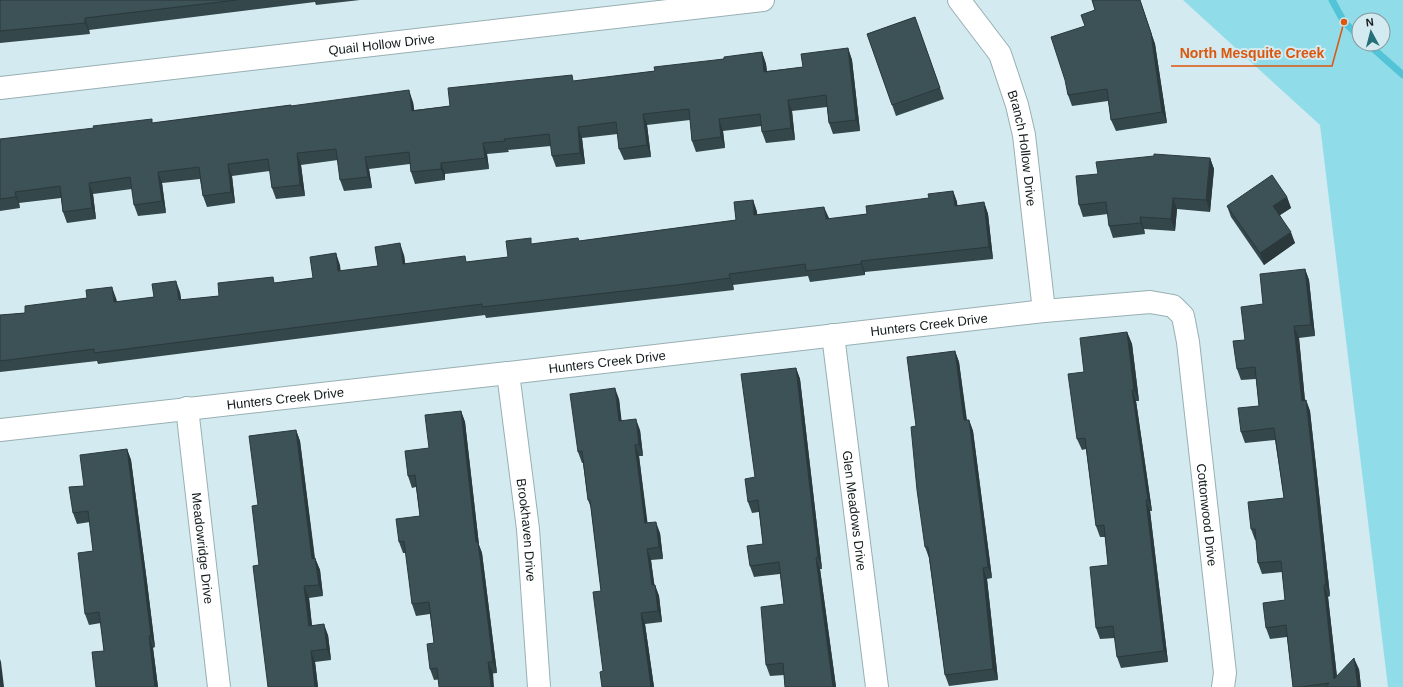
<svg xmlns="http://www.w3.org/2000/svg" width="1403" height="687" font-family="Helvetica,sans-serif">
<style>
.green{fill:#90dce9;fill-rule:evenodd}
.lines{fill:none;stroke-linecap:round;stroke-linejoin:round}
.stream{stroke:#53c4d7;stroke-width:7}
.street-casing{stroke:#98afb3;stroke-width:24}
.street{stroke:#fff;stroke-width:22}
.wall{fill:#34474a}
.shaded-wall{fill:#2b393c}
.building{fill:#3d5256;stroke:#2b393c}
.labels{text-anchor:middle;dominant-baseline:central;stroke-width:4;stroke-linejoin:round;paint-order:stroke}
.street-label{font-size:13px;fill:#141c1e;stroke:#d3ebf0}
.leader{fill:none;stroke:#dd560d;stroke-width:1.5}
.callout-dot{fill:#dd560d;stroke:#d3ebf0;stroke-width:1.5}
.callout-label{font-size:14px;text-anchor:middle;font-weight:bold;fill:#dd560d;stroke:#d3ebf0;stroke-width:4;stroke-linejoin:round;paint-order:stroke}
</style>
<rect width="100%" height="100%" fill="#d3ebf0"/>
<path class="green" d="M1183 0H1403V687H1388L1320 125ZM1359 20H1383V44H1359Z"/>
<g class="lines">
<path class="stream" d="M1332 0 1344 22 1359 36
M1368 44 1403 75"/>
<g class="street-casing">
<g id="street">
<path id="s1" d="M959 0 1000 54 1017 105 1024 135 1044 311"/>
<path id="s2" d="M0 88 763 0"/>
<path id="s3" d="M833 335 877 687"/>
<path id="s4" d="M508 373 528 529 539 687"/>
<path id="s5" d="M187 408 219 687"/>
<path id="s6" d="M0 430 508 373 1044 311 1150 302 1173 306 1183 316 1188 342 1225 673 1223 687"/>
</g>
</g>
<use href="#street" class="street"/>
</g>
<path class="wall" d="M0 0H360L316 5 315 2 89 30 90 34 0 43Z
M1092 0H1140L1155 44 1167 123 1116 131 1111 120 1108 101 1072 106 1068 95 1085 26 1095 10Z
M915 17 944 99 896 116 867 34Z
M848 48 852 60 860 131 833 134 829 123 827 107 792 111 795 140 766 143 762 132V126L723 131 725 148 696 152 692 141 690 120 647 125 651 157 624 160 619 149 618 134 582 138 585 164 556 167 552 156 551 146 508 150 509 152 487 154 489 169 445 174V180L415 184 411 172 410 164 369 169 372 188 344 191 340 180 338 160 301 165 305 196 276 199 272 188 270 171 232 176 235 203 207 207 203 196 200 179 162 183 166 213 138 216 134 205 132 189 93 194 96 219 67 223 63 212 61 198 19 203 20 208 0 211V139L153 123 291 105V106L413 102 414 110 450 106 574 81 655 71 762 52 766 64 767 71 803 67Z
M1210 158 1214 169 1210 212 1177 209 1175 231 1144 229 1145 234 1113 238 1109 226 1108 214 1083 217 1079 205 1098 174Z
M953 191 957 202V206L984 202 988 214 993 259 865 272V275L810 282 808 276 733 285 734 290 681 296 486 318 485 315 98 364 97 361 0 372V315L25 313 87 298H116L117 302 154 297 180 292 181 300 219 296 275 283 313 278 340 265V271L378 266 404 255 405 264 468 262 508 257 533 244 579 241 736 220 753 200 757 212V215L829 219 867 214 929 198Z
M1287 197 1291 208 1280 215 1295 243 1264 265 1231 217 1227 206Z
M1305 269 1309 280 1315 336 1299 338 1305 400H1306L1310 411 1316 465 1330 596 1328 597 1337 676 1359 669 1361 687H1293L1287 637 1270 639 1266 628 1285 600 1282 572 1262 574 1258 563 1256 540H1255L1251 529 1284 498 1275 440 1245 443 1241 432 1259 406 1256 379 1241 380 1237 369 1245 340 1263 304Z
M1127 332 1132 344 1139 401H1136L1152 511H1150L1168 662 1121 668 1117 657 1115 638 1100 639 1096 628 1108 565 1105 537H1100L1096 526 1086 449 1082 450 1077 439 1084 372Z
M955 351 959 362 967 420H969L973 431 992 578 987 579 998 680 949 686 945 675 929 558 925 547 916 426Z
M796 368 800 379 822 569H820L836 687H785L784 675 770 676 766 665 784 604 780 574 754 577 750 566 763 544 759 512 752 513 748 502 755 477Z
M619 399 621 420 640 430 643 456H639L647 523 660 533 663 559 651 560 654 585H655L659 596 662 622 645 624 654 687H602L603 671 601 591 591 508 588 500 583 463H582L578 452Z
M461 411 465 422 479 545 482 553 497 673 434 680 430 669 434 643 430 614 416 616 412 604 406 553H403L399 542 420 516 416 487 412 488 408 476 429 448Z
M296 430 300 441 315 558 320 570 323 596 309 598 312 625 328 635 331 660 315 662 318 687H268L259 565 258 505Z
M127 449 131 460 147 582 155 647 153 648 158 687H96L104 651 101 623 89 625 85 614 93 551 90 522 77 524 73 513 84 486Z"/>
<path class="shaded-wall" d="M1140 0 1155 44 1167 123 1162 112Z
M85 18 89 30 90 34 85 23Z
M848 48 852 60 860 131 856 120Z
M762 52 766 64 768 83 764 72Z
M409 90 413 102 416 122 412 111Z
M788 100 792 111 795 140 791 128Z
M643 114 647 125 651 157 647 145Z
M719 119 723 131 725 148 721 137Z
M578 127 582 138 585 164 580 153Z
M483 143 487 154 489 169 485 158Z
M297 153 301 165 305 196 300 185Z
M365 157 369 169 372 188 368 177Z
M1210 158 1214 169 1210 212 1206 200Z
M441 163 445 174V180L441 169Z
M228 164 232 176 235 203 231 192Z
M158 172 162 183 166 213 162 201Z
M89 183 93 194 96 219 92 208Z
M953 191 957 202 959 217 955 206Z
M15 192 19 203 20 208 16 197Z
M1287 197 1291 208 1277 217 1273 206Z
M1173 198 1177 209 1175 231 1171 219Z
M753 200 757 212 758 227 754 215Z
M984 202 988 214 993 259 989 247Z
M824 207 829 218 830 230 826 219Z
M1140 217 1144 229 1145 234 1141 223Z
M1291 232 1295 243 1264 265 1260 253Z
M400 243 404 255 407 275 403 264Z
M336 253 340 265 342 282 338 271Z
M861 261 865 272V275L861 264Z
M1305 269 1309 280 1315 336 1311 325Z
M729 274 733 285 734 290 730 278Z
M176 281 180 292 183 312 179 300Z
M112 287 116 298 118 313 114 302Z
M1294 326 1299 338 1306 412 1302 401Z
M1127 332 1132 344 1139 401 1134 390Z
M955 351 959 362 968 432 964 420Z
M796 368 800 379 822 569 818 557Z
M615 388 619 399 623 432 619 421Z
M1132 390 1136 401 1152 511 1148 500Z
M1306 400 1310 411 1330 596 1326 585Z
M461 411 465 422 479 545 482 553 497 673 493 662 476 542Z
M636 419 640 430 643 456 639 444Z
M969 420 973 431 992 578 988 567Z
M296 430 300 441 316 570 312 559Z
M635 445 639 456 649 534 645 523Z
M127 449 131 460 147 582 155 647 151 636Z
M1146 500 1150 511 1168 662 1164 651Z
M656 522 660 533 663 559 659 547Z
M647 549 651 560 656 596 652 585Z
M315 558 320 570 323 596 319 585Z
M816 558 820 569 836 687H833Z
M983 568 987 579 998 680 993 669Z
M655 585 659 596 662 622 658 611Z
M1324 585 1328 597 1338 687 1334 679Z
M304 586 309 598 313 637 309 626Z
M641 613 645 624 654 687H651Z
M324 624 328 635 331 660 327 649Z
M149 636 153 648 158 687H155Z
M311 651 315 662 318 687H315Z
M1354 658 1359 669 1361 687H1358Z
M0 659 1 662 4 687H1L0 676Z
M488 662 493 673 494 687H491Z"/>
<path class="building" d="M0 0H237L85 18V23L0 31Z
M1092 0H1140L1151 33 1162 112 1111 120 1107 89 1068 95 1065 80 1051 37 1085 26 1081 15 1095 10Z
M915 17 940 88 892 105 867 34Z
M848 48 856 120 829 123 826 95 788 100 791 128 762 132 760 114 719 119 721 137 692 141 689 109 643 114 647 145 619 149 616 122 578 127 580 153 552 156 549 134 504 139 505 141 483 143 485 158 441 163V169L411 172 409 152 365 157 368 177 340 180 336 149 297 153 300 185 272 188 268 159 228 164 231 192 203 196 199 167 158 172 162 201 134 205 130 177 89 183 92 208 63 212 60 186 15 192 16 197 0 199V139L94 128 93 126 152 119V123L291 105V106L409 90 412 111 450 106 448 88 572 75 573 81 655 71 654 67 724 59V57L762 52 764 72 803 67 801 54Z
M1154 154 1210 158 1206 200 1173 198 1171 219 1140 217 1141 223 1109 226 1106 202 1079 205 1076 176 1098 174 1096 162 1154 156Z
M1272 175 1287 197 1273 206 1291 232 1260 253 1227 206Z
M953 191 955 206 984 202 989 247 861 261V264L806 271 805 264 729 274 730 278 677 285 482 307V304L94 353V349L0 361V315L25 313V306L87 298 86 290 112 287 114 302 154 297 152 284 176 281 179 300 219 296 218 283 273 277 274 283 313 278 310 257 336 253 338 271 378 266 375 247 400 243 403 264 465 256 466 262 508 257 506 241 531 238V244L578 238 579 241 736 220 734 202 753 200 754 215 824 207 826 219 867 214 866 206 929 198 928 194Z
M1305 269 1311 325 1294 326 1302 401 1306 400 1312 453 1326 585H1324L1334 679 1354 658 1358 687H1326L1329 683 1301 687H1293L1286 625 1266 628 1263 603 1285 600 1281 561 1258 563 1255 529H1251L1248 502 1284 498 1274 428 1241 432 1238 408 1259 406 1255 367 1237 369 1233 341 1245 340 1241 307 1263 304 1260 274Z
M1127 332 1134 390H1132L1148 500H1146L1164 651 1117 657 1113 626 1096 628 1090 567 1108 565 1104 525 1096 526 1085 438 1077 439 1068 374 1084 372 1080 338Z
M955 351 964 420H969L988 567 983 568 993 669 945 675 928 547H925L917 490 911 427 916 426 907 357Z
M796 368 818 557 816 558 833 687H785L783 663 766 665 761 607 784 604 779 562 750 566 747 546 763 544 758 500 748 502 745 479 755 477 741 374Z
M615 388 619 421 636 419 639 444 635 445 645 523 656 522 659 547 647 549 652 585H655L658 611 641 613 651 687H602L600 672 603 671 593 592 601 591 590 500H588L582 451 578 452 570 394Z
M461 411 476 542H478L493 662H488L491 687H439L437 668 430 669 427 644 434 643 429 602 412 604 404 541 399 542 396 519 420 516 415 475 408 476 405 451 429 448 425 415Z
M296 430 312 559 315 558 319 585 304 586 309 626 324 624 327 649 311 651 315 687H268L253 566 259 565 252 506 258 505 249 436Z
M127 449 143 570 151 636H149L155 687H96L92 652 104 651 99 612 85 614 78 553 93 551 88 511 73 513 69 487 84 486 80 455Z
M0 676 1 687H0Z"/>
<g class="labels">
<g class="street-label">
<text stroke="none"><textPath href="#s2" startOffset="384">Quail Hollow Drive</textPath></text>
<text stroke="none"><textPath href="#s1" startOffset="165">Branch Hollow Drive</textPath></text>
<text stroke="none"><textPath href="#s6" startOffset="935">Hunters Creek Drive</textPath></text>
<text stroke="none"><textPath href="#s6" startOffset="611">Hunters Creek Drive</textPath></text>
<text stroke="none"><textPath href="#s6" startOffset="287">Hunters Creek Drive</textPath></text>
<text stroke="none"><textPath href="#s3" startOffset="177">Glen Meadows Drive</textPath></text>
<text stroke="none"><textPath href="#s6" startOffset="1395">Cottonwood Drive</textPath></text>
<text stroke="none"><textPath href="#s4" startOffset="158">Brookhaven Drive</textPath></text>
<text stroke="none"><textPath href="#s5" startOffset="141">Meadowridge Drive</textPath></text>
</g>
</g>
<path class="leader" d="M1344 22L1332 66H1171"/>
<circle class="callout-dot" cx="1344" cy="22" r="4"/>
<g class="callout-label">
<text x="1252" y="58">North Mesquite Creek</text>
</g>
<g transform="translate(1371 32) rotate(353)"><circle r="19" fill="#d3ebf0" stroke="#87989c"/>
<path d="M0-3L7 15L0 10L-7 15Z" fill="#266e79"/>
<text y="-6" font-size="11" font-weight="bold" text-anchor="middle" fill="#141c1e">N</text>
</g>
</svg>
